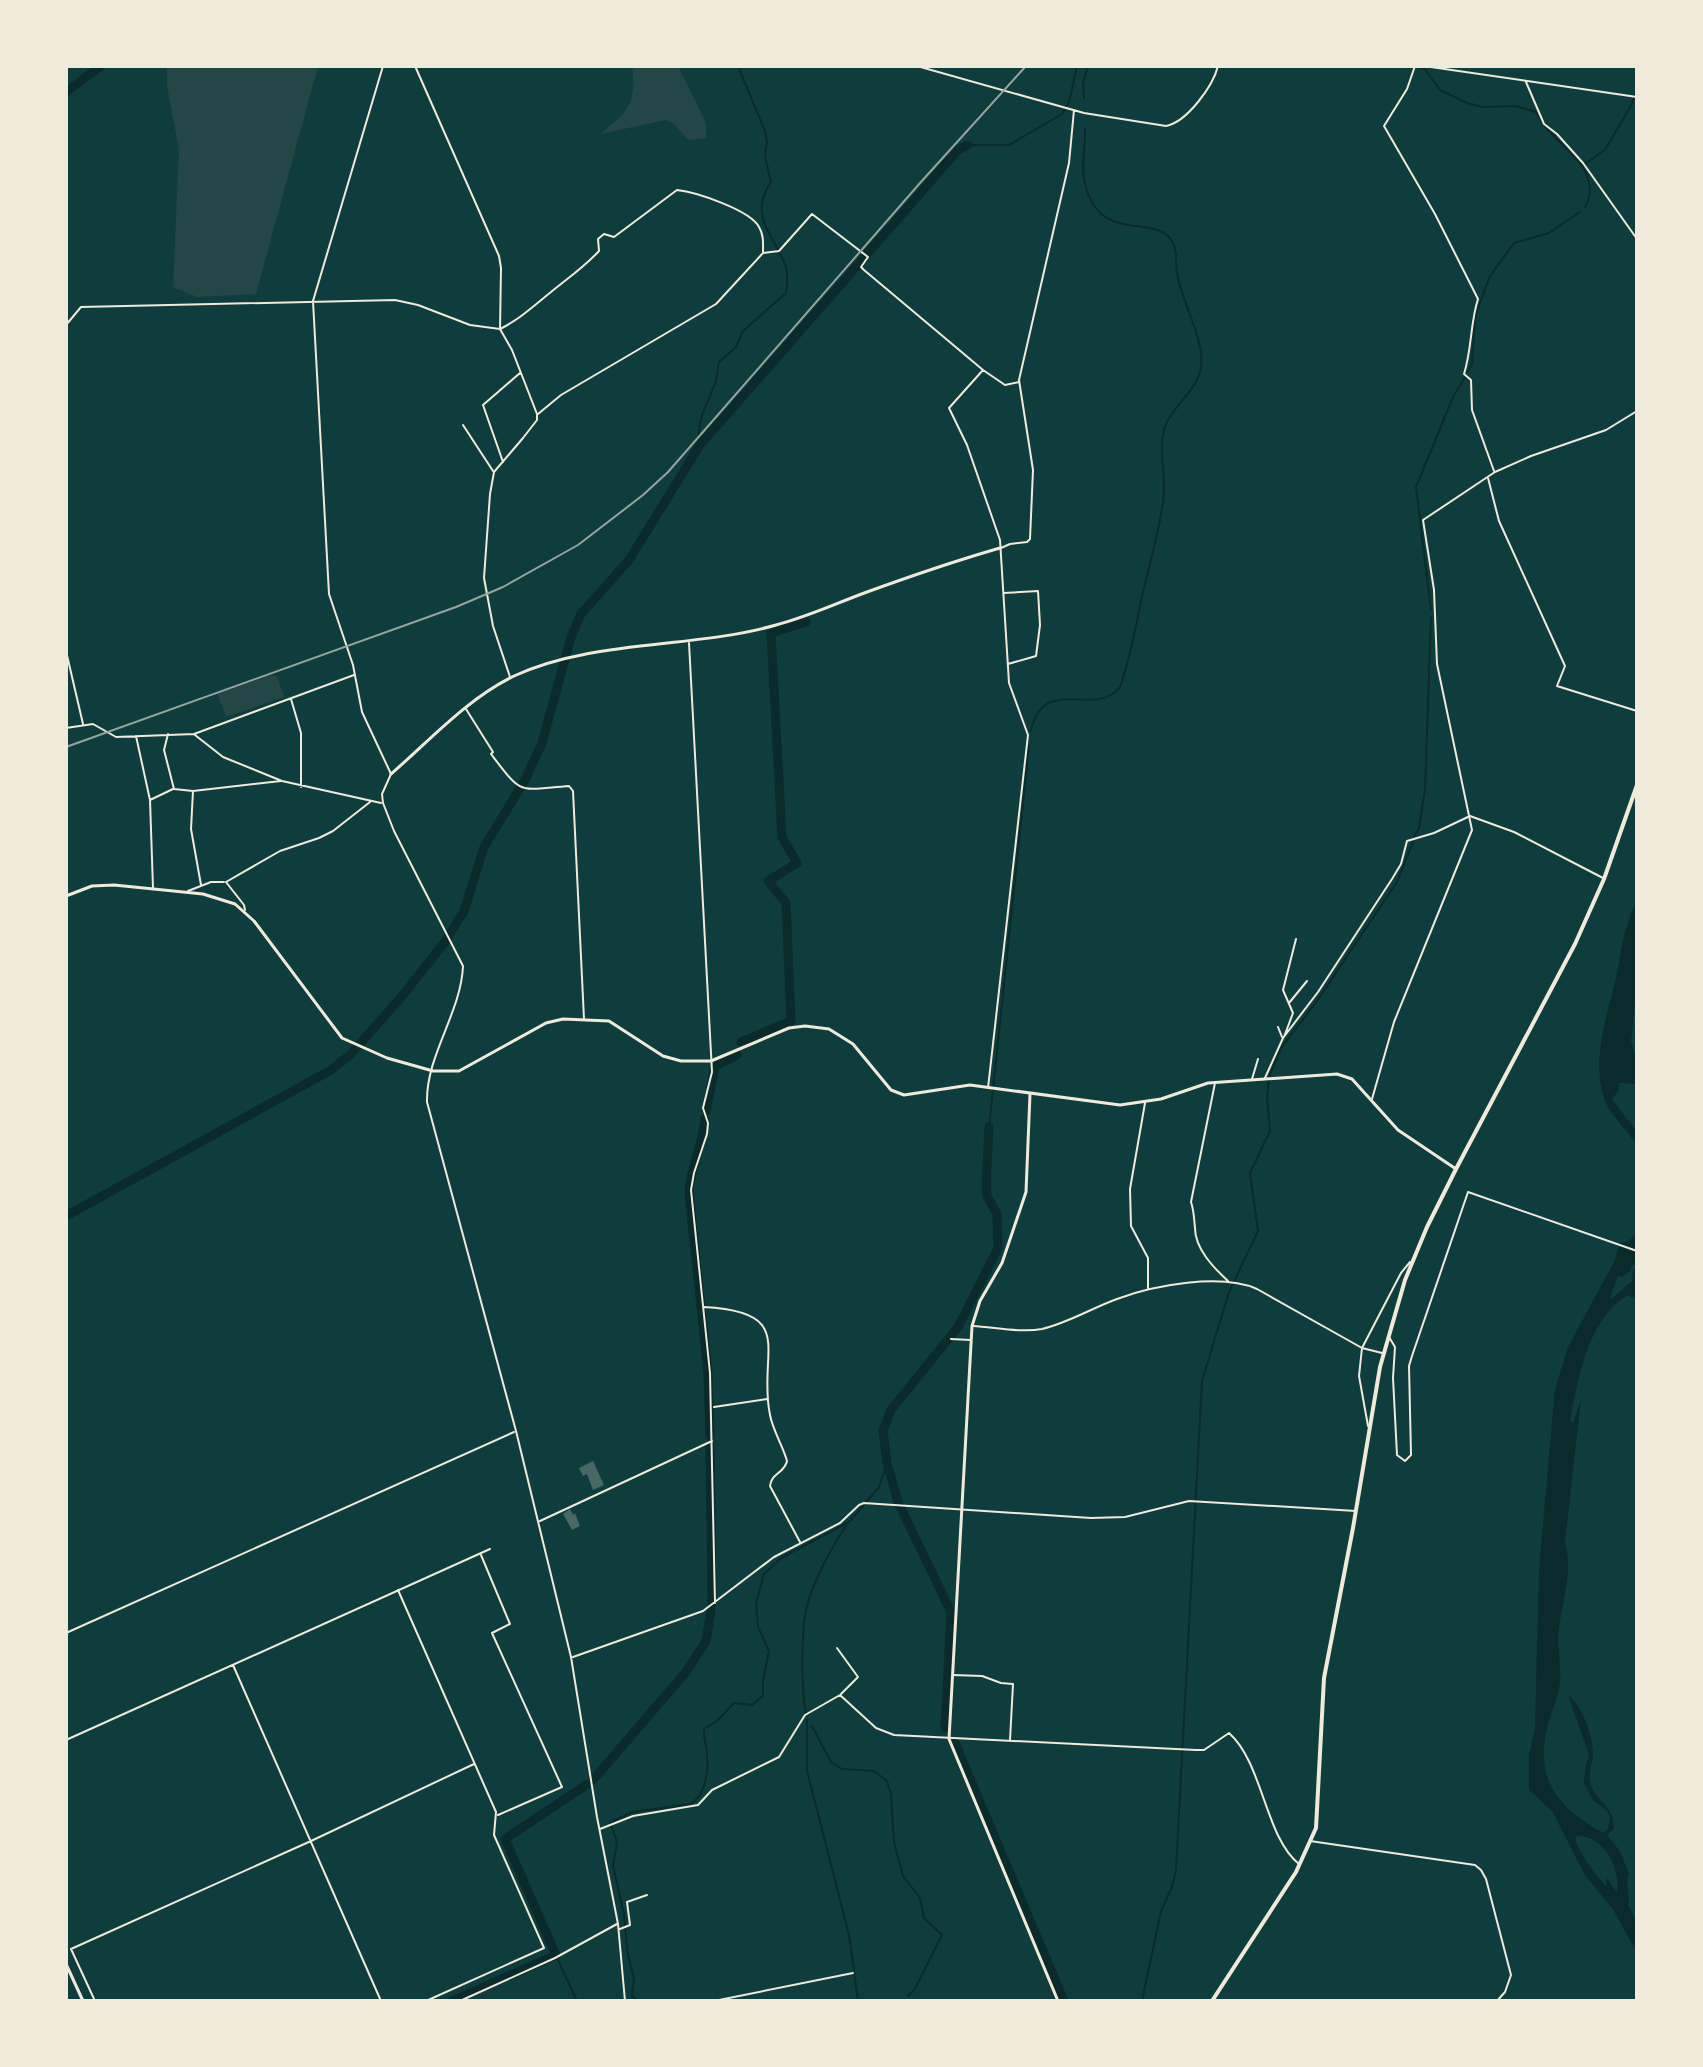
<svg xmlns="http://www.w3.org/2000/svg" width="1703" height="2067" font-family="'Source Sans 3',sans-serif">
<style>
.green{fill:#244646}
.water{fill:#0a2a2b;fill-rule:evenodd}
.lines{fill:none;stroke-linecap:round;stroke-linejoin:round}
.stream{stroke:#0a2a2b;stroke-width:2}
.river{stroke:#0a2a2b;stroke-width:9}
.building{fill:#486865}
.minor{stroke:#f1e9da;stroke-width:2}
.tertiary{stroke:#f1e9da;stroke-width:3}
.secondary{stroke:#f1e9da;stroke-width:3}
.trunk{stroke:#f1e9da;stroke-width:4}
.rail{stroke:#97a49c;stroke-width:2}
</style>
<rect width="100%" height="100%" fill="#0f3d3e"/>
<path class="green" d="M167 66H318L256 294 197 297 173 287 179 150 167 86Z
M632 66H678L706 123V138L688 140 674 124 666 120 600 134C628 112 637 103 632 66Z
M272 675 277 676 284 697 226 717 217 693Z"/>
<path class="water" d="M1637 902V982L1631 1042 1637 1058V1084L1619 1083V1090L1612 1099 1637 1132V1146C1628 1130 1612 1118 1605 1101 1590 1058 1608 1015 1617 973 1622 950 1624 923 1637 902Z
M1637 1233V1264L1631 1266V1270L1623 1277 1618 1276 1609 1301 1632 1281 1633 1270 1637 1267V1296L1636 1299 1628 1295C1588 1318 1578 1379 1570 1420L1573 1423 1581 1399 1565 1542C1573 1571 1563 1599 1559 1627 1556 1648 1563 1668 1559 1689 1557 1701 1551 1712 1548 1724 1534 1779 1557 1807 1603 1833L1608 1829 1610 1817 1607 1811 1593 1800 1584 1784 1585 1767 1589 1755 1568 1695C1582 1705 1593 1736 1593 1753 1593 1765 1587 1773 1591 1785 1597 1803 1614 1805 1614 1829L1607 1835 1620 1851 1629 1874C1625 1885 1631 1895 1628 1905L1637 1922V1953L1614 1911 1585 1875 1552 1811 1529 1790V1755L1535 1727 1539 1569 1555 1389 1568 1347 1615 1260 1619 1243 1628 1242ZM1577 1836C1604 1835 1621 1870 1617 1893L1607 1878 1606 1886C1593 1872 1582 1857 1575 1839Z"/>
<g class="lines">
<path class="stream" d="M1417 67 1425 69 1440 90 1467 103 1483 107 1516 106 1536 112C1546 134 1568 146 1582 166
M1084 98 1083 82 1088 66
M968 145H1009L1062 114 1069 102 1077 66
M1585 207C1593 193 1590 178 1582 166L1605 150 1632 104 1637 88
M1468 371 1472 364 1475 317 1490 276 1514 243 1549 233 1580 212
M700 445C695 420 708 404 716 381 718 375 717 368 719 362L736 347 743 331 786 293C787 285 788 275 786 267 779 244 752 220 765 193 766 189 769 186 771 182L765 156 767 141 765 131 738 66
M1431 610 1416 487 1453 397 1465 377
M1031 731C1043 673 1096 719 1120 687 1131 657 1136 623 1143 592 1150 562 1159 532 1163 502 1167 478 1158 454 1164 429 1171 406 1198 391 1201 367 1205 339 1181 301 1177 273 1175 263 1178 252 1173 243 1158 211 1099 247 1085 183 1080 165 1086 147 1085 129
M1414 837 1419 828 1425 789 1431 617
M989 1127 1029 746
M850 1521 879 1487 887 1463
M806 1714C801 1689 801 1630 807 1606 813 1582 832 1546 846 1526
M807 1720V1771L849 1935 858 2001
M812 1726 831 1762 842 1769 874 1771 887 1781 891 1794 894 1842 903 1876 920 1898 924 1918 942 1935 915 1989 908 1996
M558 1960 577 2001
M639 2001 632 1996 634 1979 627 1950 624 1914 613 1866 617 1842 610 1823 632 1812 691 1804C705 1795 709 1771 707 1755 707 1746 703 1738 704 1729L717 1721 734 1703 752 1705 763 1696V1680L769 1651 758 1627 756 1603 764 1574 781 1558 849 1522
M1142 2001 1161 1911 1172 1887 1176 1870 1202 1381 1229 1292 1258 1231 1250 1173 1270 1131 1267 1097 1269 1077 1281 1048 1317 1001 1397 882 1413 842"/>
<path class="river" d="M66 92 101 66
M868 253 958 150 968 145
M741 1042 791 1021 786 903 768 881 797 863 782 837 771 633 806 622
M706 1111 715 1066 737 1055
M705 1119C703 1145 690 1167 689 1193L708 1374 710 1436
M66 1216 331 1070 350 1055 403 995 444 943 464 911 484 847 525 780 542 743 571 637 581 614 629 560 700 445 864 258
M710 1446 712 1603
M945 1728 951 1612 898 1502 887 1463 883 1430 891 1410 958 1327 998 1248 997 1214 987 1196 986 1185 989 1127
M955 1743 1064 2001
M593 1780 686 1672 706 1641 711 1610
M452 2001 556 1955 505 1839 586 1785"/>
</g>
<path class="building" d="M593 1461 604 1485 593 1490 587 1474 583 1476 579 1468Z
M570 1509 573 1515 575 1513 580 1526 572 1530 563 1514Z"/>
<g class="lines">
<path class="minor" d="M383 66 313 301 329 594 353 665 362 712 391 774 382 794 383 803 394 831 463 966C461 1013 426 1055 427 1102L516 1431 571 1657 597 1817 618 1924 625 2001
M415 66 499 256 501 268 500 329C524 317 540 300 561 284 575 273 587 264 599 251L598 239 604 234 614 237 677 190C696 192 750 210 759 227 764 235 763 244 763 253
M917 66 1084 113 1166 126C1187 122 1213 86 1218 66
M1415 66 1407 89 1384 126 1435 214 1478 299C1470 324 1472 349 1464 374L1471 380 1472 410 1494 471
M1424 66 1637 97
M1526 82 1544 124 1557 134 1583 163 1637 239
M66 325 81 307 395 300 418 305 470 325 500 329 512 350 537 414V420L523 438 494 472 490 494 484 578 493 626 510 677
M983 370 949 408 967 445 1000 540 1009 683 1028 735 988 1088
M538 414 561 395 716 304 763 253 779 251 812 214 868 257 861 267 864 270 983 370 1005 385 1019 382
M463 425 493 471
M503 462 483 405 520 373
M1488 478 1499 521 1565 666 1557 686 1637 711
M1001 548 1010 544 1027 542 1030 539 1033 470 1019 380 1069 163 1074 110
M1004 593 1038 591 1040 625 1036 656 1008 664
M689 643 712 1072 703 1108 708 1123 707 1134 694 1173 691 1190 710 1373 715 1603
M66 651 83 724
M291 699 301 733V787
M466 709 493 752 491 754C523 796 517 790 569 786L573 791 584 1019
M66 728 93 724 116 737 194 734 354 675
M168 734 164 750 174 789 193 791 191 829 201 885
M195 735 223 757 282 781 381 803
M136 736 150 800 153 888
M193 791 281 781
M150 800 173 789
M188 891 211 882H224
M245 910 244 905 226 882 280 851 319 838 333 831 370 802
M1289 1003 1307 981
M1278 1027 1282 1037
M1284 1037 1293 1013 1283 990 1296 939
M1265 1078 1283 1038 1318 992 1392 879 1401 864 1407 841 1434 833 1470 816 1514 832 1603 878
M1252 1079 1258 1059
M1215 1083 1191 1202C1194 1211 1194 1218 1195 1228 1195 1249 1214 1268 1228 1281
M1372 1099 1394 1022 1472 830 1437 664 1434 590 1423 520 1495 472 1531 456 1606 430 1637 411
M1145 1103 1130 1189 1131 1226 1148 1258V1288
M704 1307C799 1312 757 1352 770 1415 773 1431 783 1446 787 1461 785 1473 771 1473 770 1486L800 1542
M973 1326C994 1327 1021 1333 1042 1329 1068 1323 1092 1308 1117 1299 1154 1285 1221 1273 1257 1289L1362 1348 1382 1353
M1389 1337 1395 1347 1393 1378 1397 1455 1405 1461 1411 1455 1409 1366 1412 1356 1468 1192 1637 1251
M951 1339 970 1340
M714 1407 767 1399
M1368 1426 1359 1376 1362 1348 1401 1273 1410 1262
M540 1521 712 1441
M481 1555 510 1624 492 1633 562 1787 498 1815
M398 1590 496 1812 494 1835 544 1948 426 2001
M66 1633 514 1432
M837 1648 858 1677 841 1694
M573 1657 703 1611 774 1557 840 1523 859 1505 864 1503 1091 1518 1125 1517 1189 1501 1356 1511
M233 1665 381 2001
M953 1675 982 1676 1001 1683 1013 1684 1010 1740
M66 1740 490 1549
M600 1829 633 1816 698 1805 712 1790 779 1757 805 1715 840 1695 876 1728 894 1735 1196 1750H1204L1229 1733C1263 1763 1265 1837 1299 1864
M1310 1841 1475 1865 1481 1870 1486 1879 1511 1975 1505 1992 1497 2001
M620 1929 630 1925 627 1902 647 1895
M95 2001 71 1949 311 1841 474 1764
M460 2001 555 1958 617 1924
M714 2001 853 1973"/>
<path class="tertiary" d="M391 774C429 741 468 698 514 676 594 639 692 649 776 625 807 617 837 603 867 592 911 576 955 561 1000 548
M1030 1094 1026 1192 1002 1263 980 1301 972 1326 949 1739 1058 2001
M66 1964 83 2001"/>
<path class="secondary" d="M66 896 92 886 114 885 203 894 235 904 254 921 342 1038 387 1058 433 1071H459L546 1023 563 1019 609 1021 663 1056 681 1061H711L789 1028 805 1026 829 1029 853 1044 891 1090 904 1095 970 1085 1120 1105 1161 1099 1208 1083 1337 1074 1352 1079 1398 1130 1456 1169"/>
<path class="trunk" d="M1212 2001 1296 1872 1316 1828 1324 1678 1353 1528 1380 1367 1405 1280 1427 1227 1456 1169 1575 944 1604 879 1637 785"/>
<path class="rail" d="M66 747 456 607 503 587 578 545 643 495 668 472 920 183 1026 66"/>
</g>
<rect width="1703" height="2067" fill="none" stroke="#f1e9da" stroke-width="136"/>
</svg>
